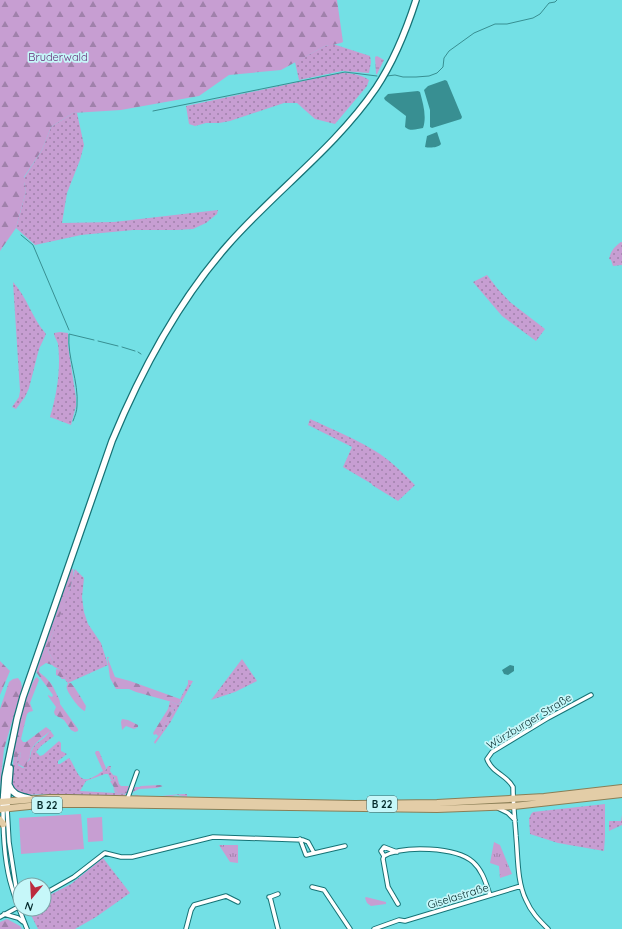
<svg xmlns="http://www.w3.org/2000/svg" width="622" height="929" font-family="Quicksand,sans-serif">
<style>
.grass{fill:url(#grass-dots)}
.forest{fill:url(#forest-firs)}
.wetland{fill:url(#wetland-marsh)}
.park{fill:url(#park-tufts)}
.pitch{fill:#c79ed2}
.water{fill:#388f92}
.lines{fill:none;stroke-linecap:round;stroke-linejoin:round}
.stream{stroke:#388f92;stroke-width:1}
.minor-casing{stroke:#157275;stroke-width:5.5}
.secondary-casing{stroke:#157275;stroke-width:8}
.primary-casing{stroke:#8a7e56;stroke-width:8}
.minor{stroke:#fff;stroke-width:3.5}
.secondary{stroke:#fff;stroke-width:5.5}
.primary{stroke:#e3cda7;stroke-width:6}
.labels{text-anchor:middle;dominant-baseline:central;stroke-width:3.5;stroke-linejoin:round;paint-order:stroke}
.shield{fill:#c6f7f9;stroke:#40686a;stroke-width:1}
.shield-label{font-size:10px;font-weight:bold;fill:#062b2c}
.park-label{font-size:11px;fill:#672b75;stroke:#c6f7f9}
.street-label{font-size:11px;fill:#062b2c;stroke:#c6f7f9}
</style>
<defs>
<pattern id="grass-dots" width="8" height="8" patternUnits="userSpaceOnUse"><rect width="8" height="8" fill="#c79ed2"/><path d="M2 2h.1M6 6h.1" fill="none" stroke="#a081ab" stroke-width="1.8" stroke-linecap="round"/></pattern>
<pattern id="forest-firs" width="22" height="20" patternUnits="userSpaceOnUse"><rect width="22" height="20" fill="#c79ed2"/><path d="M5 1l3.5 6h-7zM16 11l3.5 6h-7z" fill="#a081ab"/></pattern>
<pattern id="wetland-marsh" width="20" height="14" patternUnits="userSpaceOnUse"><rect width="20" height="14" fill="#c79ed2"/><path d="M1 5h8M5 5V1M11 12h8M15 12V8" fill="none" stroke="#a081ab"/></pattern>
<pattern id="park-tufts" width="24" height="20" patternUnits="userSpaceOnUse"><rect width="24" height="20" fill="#c79ed2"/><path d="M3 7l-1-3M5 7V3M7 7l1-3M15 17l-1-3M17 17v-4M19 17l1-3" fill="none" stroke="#a081ab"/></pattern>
</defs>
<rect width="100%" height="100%" fill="#73e0e5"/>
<path class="grass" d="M333 44 370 56 371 62 369 73 342 71 299 80 295 62 325 46Z
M341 73C350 73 361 74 369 80L367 86 335 124 315 119 297 103H284L230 121 219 123H206L195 126 189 124 186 106Z
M73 113H77L84 145 80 160 67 193 62 223 114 222 218 210 217 214 206 223 193 229 177 230H133L81 235 35 245 16 228 26 191 24 182V178L42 150 51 127Z
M621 242H622V265L613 266 611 260 609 259C611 251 614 247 621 242Z
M487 275 497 288 510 302 545 329 536 341 502 316 473 282Z
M13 282C27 297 32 318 46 334L39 349 29 388 25 397 16 409 12 407 19 397 20 391Z
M60 332 68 333V346L76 398V406L71 425 50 417C57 394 61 368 58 344 57 340 54 337 54 333Z
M310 419C334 430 359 440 380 454 393 463 404 474 415 485L398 501 372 485V484L343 467 352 447 308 425Z
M75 569 84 578 82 597 84 612 88 624 101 643 108 665 68 683 65 680C67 669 58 671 52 665L53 660 48 651 50 647V640L70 589Z
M242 659 257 681 235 692 211 700Z
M188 680 193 681 170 723 155 744 154 742 159 735 174 710 172 708 168 709 170 701 178 705 181 701 180 699 188 684Z
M50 730 54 736 41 746 36 752 40 756 43 755 59 741 61 743V751L67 754 58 761V764H60L69 758C77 768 78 787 95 776 98 775 100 772 103 771H105L108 766H111L110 771 114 776V780H111L108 774H105L86 781 80 791 115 793 113 787 118 794 127 793 123 796 53 794 23 795 17 793 11 786 13 764H16C19 760 16 755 20 752L21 755 18 765 23 768 27 766V762L30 759C31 740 43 744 50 730Z
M135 787H139V789L133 792 134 794C148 801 171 793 187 794V797L177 795 161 798 138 797 132 792Z
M605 804V837L604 851 558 843 530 834 529 819 531 814 533 812Z
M622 815V825L609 831V821H621Z
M103 858 130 893 96 917 75 929H38L28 909H44V898L71 884Z"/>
<path class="forest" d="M0 0H337L343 42C337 45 332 44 325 46L281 70 229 75 199 96 121 110 73 113 51 127 42 150 24 177V182L26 191 16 228 0 251Z
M71 568 73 569C77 578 55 628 50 640V647L48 651 53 660V664L52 665 46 663 40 667 39 672C49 680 52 683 57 695 59 699 60 700 60 704L78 729V731L75 732 71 730 64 720 55 715 54 712 56 707 48 696V695L52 697 53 695 36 672Z
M107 657H109L108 659 115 677 130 681 180 699V702L178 705 172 702 136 692 129 689H116L110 678Z
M0 661 10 671 0 695Z
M56 669 61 670C65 672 67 674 65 679H62L59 676 56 675Z
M37 677 39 680 30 703 33 711 29 712 27 714 21 739 23 742H26L46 727 50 730 49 732C41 739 28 747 30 758L27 762V767L25 768 18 764 21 755 20 752C16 755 19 760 16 764H13L15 739 26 698C31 692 31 681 37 677Z
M18 678 21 682 22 688 4 749 0 788V709L9 682 13 679Z
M68 683H71C77 690 81 698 86 706L85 711C80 710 69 695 67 689 66 686 67 686 68 683Z
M168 709 172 708 174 710 159 735 158 736 156 734 154 735 153 733Z
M122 719 128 720 138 725V727L134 729 126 726 122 730 121 722Z
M96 751H99L106 768 105 771H103L95 753Z
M113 775 117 776 119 784 121 786H129L127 793 118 794 110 781 115 779Z
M160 785 163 786 157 788 139 789 138 788 141 786Z
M7 919 20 926 22 929H0V922Z"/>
<path class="wetland" d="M377 56 384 60 377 74H376L375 57Z"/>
<path class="park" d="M494 842 500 845 512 874 500 878 499 866 490 863Z
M219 845H238V863L230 862Z
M366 897 386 902V904L371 906 367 903 365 898Z"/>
<path class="pitch" d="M81 814 84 849 21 854 19 818Z
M102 817 103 841 88 842 87 818Z"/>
<path class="water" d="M445 80 447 81 462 117 461 119 432 128 430 127V110L424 90 428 86Z
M418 91 420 92C423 104 427 116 423 128 417 129 410 132 405 127L406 116 385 100 384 98 388 94Z
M437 132 441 144C438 148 429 148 425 147L427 136Z
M510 665 514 666V671L508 675 504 674 502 670Z"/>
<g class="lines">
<path class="stream" d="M387 76 395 75 403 77H416L429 76 437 73 443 67 444 58 449 51 474 33 495 24H507L533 18 540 14 549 3 555 2 557 0
M153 111 345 72 377 76
M21 235 33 245 69 330
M98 341 118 346
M122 347 135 351
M138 352 141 354
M73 421C75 416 77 411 77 406 79 381 67 358 69 334L94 340"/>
<g class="minor-casing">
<path id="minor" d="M127 800 137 772
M7 808 9 842 18 900
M498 808 508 813 515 820
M3 809C3 835 4 863 12 888 16 902 22 916 27 929
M300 839 306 855 345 846
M397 852 384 847 381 851 384 856 383 859 388 887 398 904
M384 856C404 845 456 847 473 862 483 871 486 884 490 895
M312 887 324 890 350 929
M44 894 74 877 105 853 121 857H132L213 837 303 840 308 842 314 853
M269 897H270L278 929
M270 897 278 894
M4 914 18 918 23 922
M0 917 20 906
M186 929 191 910 194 905 226 896 238 902
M374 929 399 920 405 921 521 886
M548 929C539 920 531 912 526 900 517 882 518 857 516 836 515 820 513 804 513 787 507 775 492 773 487 759L492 752 548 718 591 695"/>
</g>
<g class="secondary-casing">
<path id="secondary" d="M9 785C13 796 22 796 31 799
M3 806 5 777 17 719 23 697 112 441C141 371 177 303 227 246 274 192 335 148 376 88 394 61 406 31 416 0
M7 806 10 768"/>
</g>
<g class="primary-casing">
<path id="primary" d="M0 802 49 798H69L355 804 437 803 544 797 622 788
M0 809 49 804H88L437 809 514 806 622 794
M0 820 3 824"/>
</g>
<use href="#minor" class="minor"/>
<use href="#secondary" class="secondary"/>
<use href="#primary" class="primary"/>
</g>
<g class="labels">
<g class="shield">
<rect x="367" y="796" width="30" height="16" rx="3"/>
<rect x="32" y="797" width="30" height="16" rx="3"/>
</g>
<g class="shield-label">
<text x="382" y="804">B 22</text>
<text x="47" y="805">B 22</text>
</g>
<g class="park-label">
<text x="58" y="57">Bruderwald</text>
</g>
<g class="street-label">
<text transform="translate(529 721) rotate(-31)">Würzburger Straße</text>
<text transform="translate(458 896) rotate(-17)">Giselastraße</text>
</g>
</g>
<g transform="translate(32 897) rotate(198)"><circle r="19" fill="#c6f7f9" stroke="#79a5a7"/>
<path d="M0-3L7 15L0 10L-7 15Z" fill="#bc2b3e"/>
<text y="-6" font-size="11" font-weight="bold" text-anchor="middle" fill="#062b2c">N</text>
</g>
</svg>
